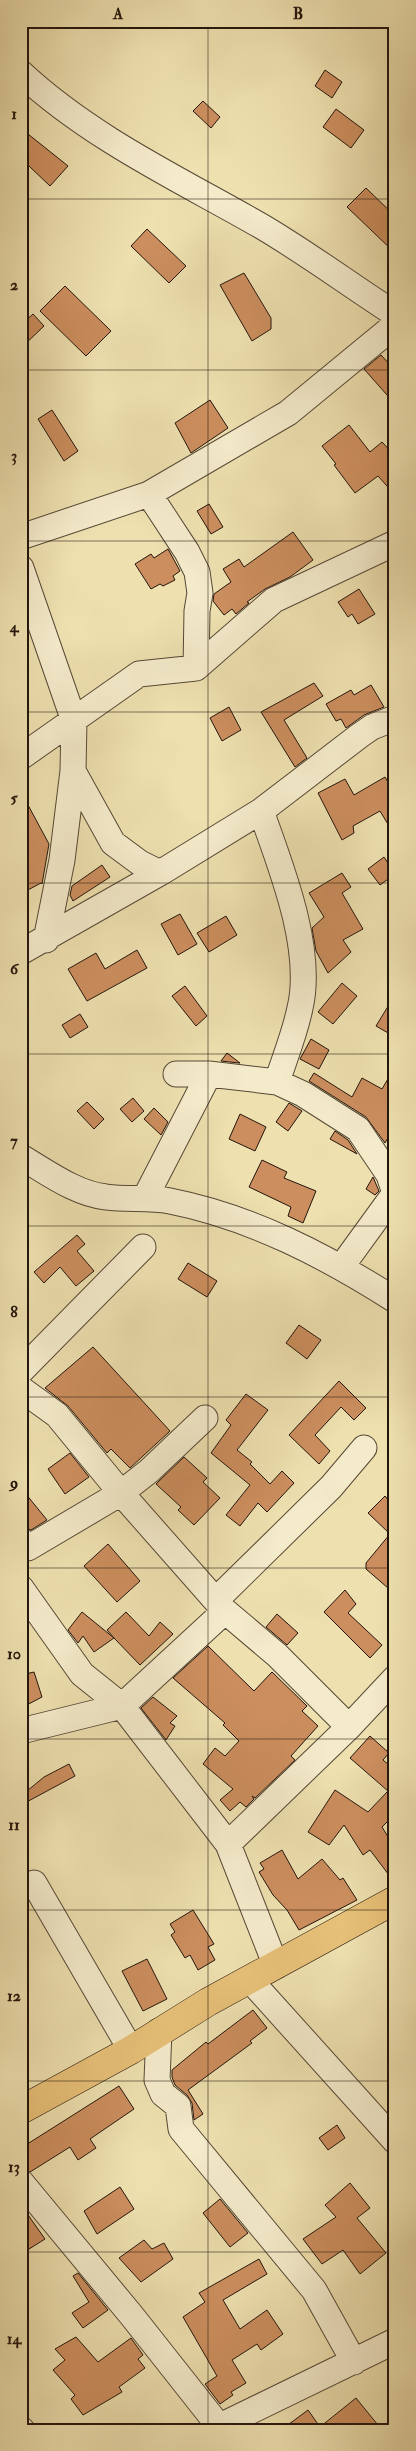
<svg xmlns="http://www.w3.org/2000/svg" width="416" height="2451" font-family="'IM FELL Double Pica',serif">
<style>
.building{fill:#cc8e5e;stroke:#23150d}
.lines{fill:none;stroke-linecap:round;stroke-linejoin:round}
.minor-casing{stroke:#564836;stroke-width:27}
.highway-casing{stroke:#23150d;stroke-width:29}
.minor{stroke:#f4ebcb;stroke-width:25}
.highway{stroke:#e7c078;stroke-width:28}
.grid{fill:none;stroke:#23150d;stroke-width:1;stroke-opacity:0.55}
.neatline{fill:none;stroke:#23150d;stroke-width:2}
.grid-label{font-size:16px;text-anchor:middle;font-weight:bold;fill:#23150d}
</style>
<rect width="100%" height="100%" fill="#eee0af"/>
<filter id="stains"><feTurbulence type="fractalNoise" baseFrequency=".004" numOctaves="4"/><feColorMatrix values="0 0 0 0 .2 0 0 0 0 .09 0 0 0 0 .02 0 0 0 .5 -.17"/></filter>
<radialGradient id="worn" r=".72"><stop offset=".6" stop-color="#630" stop-opacity="0"/><stop offset="1" stop-color="#630" stop-opacity=".3"/></radialGradient>
<path class="building" d="M325 70 342 82 332 98 315 86Z
M203 101 220 117 211 128 193 111Z
M336 109 364 130 351 148 323 127Z
M28 134 68 166 50 186 29 166 21 176V143Z
M366 188 395 216V253L347 207Z
M147 229 186 266 169 283 131 246Z
M244 273 271 318V329L252 341 220 285Z
M65 286 111 331 86 356 40 311Z
M33 314 44 326 21 348V325Z
M381 355 395 370V404L364 369Z
M210 400 228 428 191 453 175 423Z
M52 410 78 451 64 461 38 419Z
M349 425 370 452 382 442 395 456V495L378 476 355 493 334 465 336 464 322 446Z
M209 504 223 527 211 534 197 511Z
M293 532 313 560 290 577 265 589 247 602 249 603 236 614 232 609 224 615 213 601 214 594 231 582 223 569 239 559 244 567Z
M168 549 180 571 173 576 175 580 163 586 160 584 151 589 135 564 151 554 154 558Z
M359 589 375 614 358 624 352 614 348 617 338 602Z
M314 683 323 696 284 720 307 758 295 767 261 712Z
M371 685 384 707 364 715 346 728 341 719 336 721 326 704 351 690 354 695Z
M229 707 241 730 222 741 210 718Z
M385 777 395 794V836L380 811 353 826 354 833 342 840 318 793 345 779 354 795Z
M21 792 49 844 42 884 41 883 26 891 21 881Z
M384 857 395 874 380 885 368 869Z
M102 865 110 877 73 901 70 895 72 886Z
M342 873 351 887 342 893 363 929 343 940 351 952 328 973 316 951 312 928 324 917 309 893Z
M180 914 197 944 178 955 161 924Z
M226 916 237 935 209 952 197 933Z
M137 950 147 968 87 1001 68 969 96 953 105 969Z
M342 983 357 996 333 1024 318 1012Z
M185 986 207 1016 196 1026 172 996Z
M395 995V1037L376 1026Z
M80 1014 88 1027 70 1038 62 1025Z
M311 1039 329 1050 319 1069 300 1059Z
M227 1053 240 1063H239L221 1061Z
M395 1067V1125L385 1143 366 1117 309 1081 314 1073 352 1097 362 1078 382 1089Z
M133 1098 144 1111 132 1122 120 1109Z
M87 1102 104 1119 94 1129 77 1111Z
M289 1103 302 1111 288 1131 276 1122Z
M154 1108 168 1122 161 1135 144 1119Z
M240 1114 266 1127 255 1151 229 1139Z
M335 1131 348 1140 357 1154 330 1139Z
M262 1160 287 1172 284 1178 316 1191 303 1223 288 1216 291 1207 249 1187Z
M373 1177 379 1191 375 1195 366 1189Z
M77 1235 85 1244 77 1251 94 1271 76 1286 60 1267 44 1283 34 1272Z
M188 1263 217 1281 207 1297 178 1279Z
M299 1325 321 1340 307 1359 286 1343Z
M93 1347 170 1431 130 1468 111 1449 107 1453 68 1406 45 1388Z
M339 1381 366 1408 354 1420 341 1407 315 1435 330 1451 319 1464 289 1435Z
M246 1394 268 1410 237 1450 252 1462 250 1464 270 1484 282 1471 294 1483 267 1512 258 1503 240 1526 226 1515 250 1485 211 1453 231 1425 226 1420Z
M70 1453 89 1477 65 1494 48 1469Z
M184 1457 207 1478 203 1482 220 1498 194 1525 178 1510 181 1507 156 1484Z
M21 1488 47 1520 31 1530 21 1526Z
M385 1496 395 1508V1579L388 1588 366 1569V1563L390 1534 368 1513Z
M108 1544 140 1581 117 1602 84 1566Z
M345 1590 356 1604 348 1613 382 1645 370 1658 324 1612Z
M82 1612 114 1638 107 1630 126 1612 149 1636 160 1622 173 1634 140 1665 114 1638 94 1652 83 1636 78 1643 68 1630Z
M277 1614 298 1633 287 1645 266 1627Z
M208 1646 254 1691 272 1672 307 1706 302 1711 318 1726 291 1756 295 1760 255 1798 252 1796 254 1799 246 1807 240 1802 230 1811 220 1800 233 1789 203 1764 215 1748 225 1756 239 1741 223 1725 225 1723 173 1678Z
M34 1672 42 1697 21 1708V1675Z
M153 1697 177 1716 170 1723 175 1726 166 1740 141 1708Z
M370 1736 389 1753 383 1760 395 1770V1814L382 1827 395 1848V1883L370 1850 363 1855 344 1825 329 1845 308 1832 335 1790 368 1812 388 1791 350 1758Z
M69 1764 75 1776 21 1805V1796L44 1777Z
M282 1850 298 1879 322 1859 340 1880 343 1878 357 1900 299 1930 287 1910 273 1895 259 1872 264 1869 260 1863Z
M193 1910 214 1944 208 1947 215 1960 198 1970 190 1955 185 1958 171 1935 175 1932 170 1924Z
M147 1959 167 1999 143 2011 122 1971Z
M253 2010 267 2028 250 2041 252 2043 188 2090 203 2114 194 2120 192 2103 187 2095 175 2085 172 2077V2070L206 2042 208 2044Z
M119 2086 134 2109 90 2139 96 2148 78 2160 70 2147 30 2172 21 2168V2148Z
M337 2125 345 2138 328 2150 319 2138Z
M350 2183 370 2208 357 2218 386 2253 360 2274 343 2250 322 2264 303 2239 336 2217 325 2205Z
M120 2187 134 2209 97 2234 84 2211Z
M220 2199 248 2233 230 2247 203 2213Z
M21 2205 45 2239 21 2254Z
M144 2240 152 2249 164 2243 173 2259 141 2282 119 2258Z
M259 2259 267 2274 223 2300 240 2329 267 2310 283 2334 261 2350 257 2344 232 2360 246 2383 231 2392 233 2395 220 2404 205 2384 217 2376 183 2317 205 2302 199 2293Z
M78 2273 108 2310 83 2328 72 2313 89 2302 73 2276Z
M76 2337 98 2362 131 2338 143 2355 138 2359 145 2368 119 2387 122 2392 83 2415 71 2399 75 2395 53 2370 65 2360 55 2349Z
M356 2398 382 2430H281L308 2410 320 2427Z"/>
<g class="lines">
<g class="minor-casing">
<path id="minor" d="M21 73C91 138 179 179 261 226 307 253 350 285 395 314
M149 494 187 552 197 572 200 593 197 611 196 668
M21 537 149 494 288 413 395 325
M21 568 74 721 73 771 62 860 46 940
M21 757 139 674 196 668 274 600 395 543
M73 771 113 843 140 863 160 873
M261 811C281 867 314 949 300 1008 295 1033 285 1057 277 1082
M21 952 160 873 261 811 359 736 372 727 395 718
M176 1074H209L277 1082 303 1094 358 1129 389 1175 395 1193 342 1266
M21 1157C47 1172 76 1194 106 1197 127 1200 149 1197 170 1201 251 1217 326 1256 395 1300
M145 1198 209 1074
M21 1371 143 1247
M21 1389 57 1415 121 1493 149 1471 205 1418
M21 1540 28 1548 121 1493 225 1611 277 1655 349 1727
M21 1588 82 1674 122 1706 228 1844
M216 1600 331 1487 364 1448
M21 1731 122 1706 225 1611
M34 1883 131 2050
M276 1966 228 1844 349 1727 395 1678
M250 1980 395 2141
M159 2031 157 2080 163 2094 178 2106 181 2129 314 2290 354 2362
M21 2182 132 2316 222 2430
M21 2429 22 2430
M212 2430 395 2341"/>
</g>
<g class="highway-casing">
<path id="highway" d="M21 2110 131 2050 208 2002 395 1900"/>
</g>
<use href="#minor" class="minor"/>
<use href="#highway" class="highway"/>
</g>
<path class="grid" d="M208 21V2430M21 199H395M21 370H395M21 541H395M21 712H395M21 883H395M21 1054H395M21 1226H395M21 1397H395M21 1568H395M21 1739H395M21 1910H395M21 2081H395M21 2252H395"/>
<rect width="416" height="2451" fill="none" stroke="#eee0af" stroke-width="55"/>
<rect x="28" y="28" width="360" height="2396" class="neatline"/>
<g class="grid-label">
<text x="118" y="19">A</text>
<text x="298" y="19">B</text>
<text x="14" y="119">1</text>
<text x="14" y="290">2</text>
<text x="14" y="461">3</text>
<text x="14" y="632">4</text>
<text x="14" y="803">5</text>
<text x="14" y="974">6</text>
<text x="14" y="1146">7</text>
<text x="14" y="1317">8</text>
<text x="14" y="1488">9</text>
<text x="14" y="1659">10</text>
<text x="14" y="1830">11</text>
<text x="14" y="2001">12</text>
<text x="14" y="2172">13</text>
<text x="14" y="2344">14</text>
</g>
<rect width="100%" height="100%" filter="url(#stains)"/>
<rect width="100%" height="100%" fill="url(#worn)"/>
</svg>
